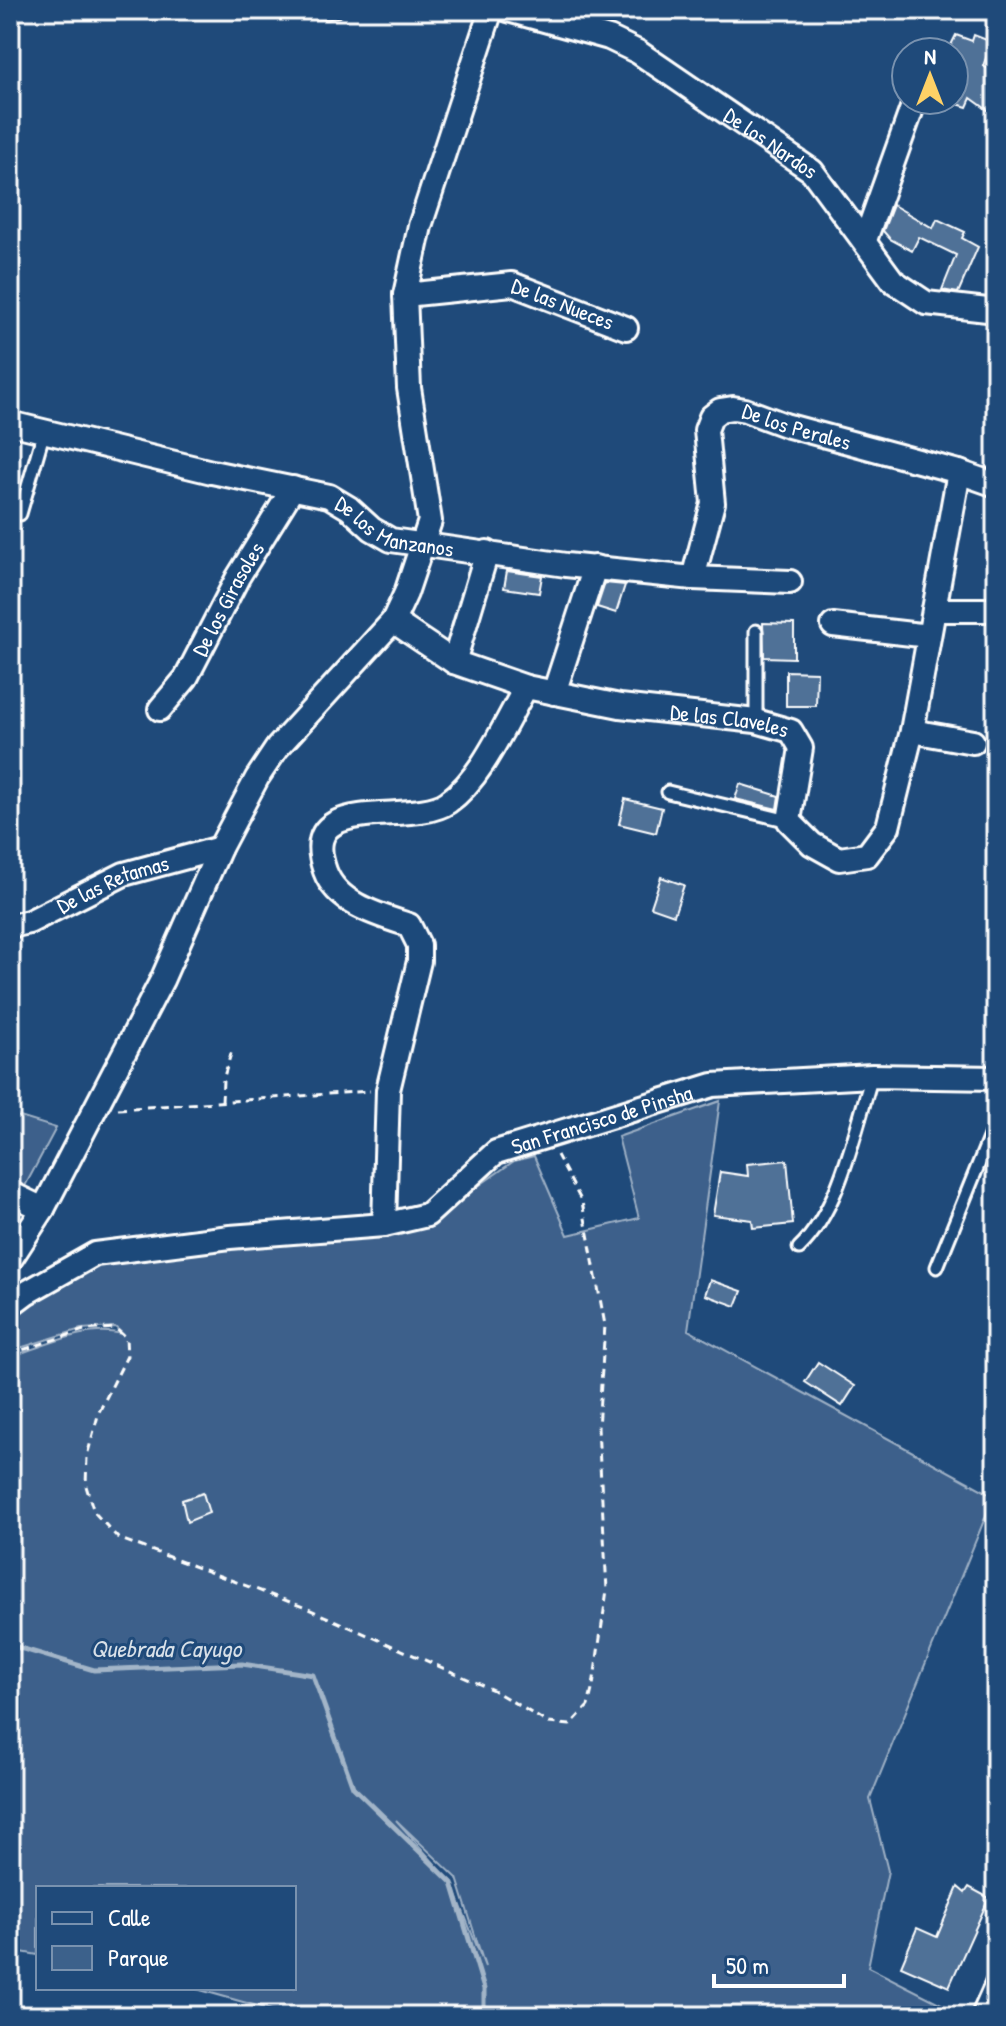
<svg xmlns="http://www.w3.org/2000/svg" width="1006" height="2026" font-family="'Patrick Hand',sans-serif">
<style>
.green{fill:#3c618b;stroke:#9eb0c5;stroke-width:2;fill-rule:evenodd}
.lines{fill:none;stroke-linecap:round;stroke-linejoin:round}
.stream{stroke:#a3b5c8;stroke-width:5}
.building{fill:#507197;stroke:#fff;stroke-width:2}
.service-casing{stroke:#fff;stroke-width:17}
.minor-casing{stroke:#fff;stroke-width:28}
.path{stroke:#fff;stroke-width:3;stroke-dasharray:8 6;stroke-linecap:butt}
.service{stroke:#1f4a7a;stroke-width:11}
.minor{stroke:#1f4a7a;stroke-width:22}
.labels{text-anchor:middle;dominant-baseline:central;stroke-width:6;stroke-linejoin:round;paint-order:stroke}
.street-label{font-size:22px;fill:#fff;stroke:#1f4a7a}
.water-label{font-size:24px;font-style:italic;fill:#d8e0e8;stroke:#1f4a7a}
</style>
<rect width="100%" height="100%" fill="#1f4a7a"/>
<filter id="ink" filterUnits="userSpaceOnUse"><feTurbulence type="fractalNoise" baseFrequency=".0125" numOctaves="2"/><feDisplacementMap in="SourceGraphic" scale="16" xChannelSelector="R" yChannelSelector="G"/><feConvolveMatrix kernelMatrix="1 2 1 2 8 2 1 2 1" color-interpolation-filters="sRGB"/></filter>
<g filter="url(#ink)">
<path class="green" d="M720 1101 688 1330 994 1496 870 1799 888 1871 868 1967 965 2016H293L193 1988H294V1888H38V1955L10 1950V1357C44 1346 90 1323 124 1335L115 1327 81 1329 10 1351V1318L99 1262 430 1220 514 1161 534 1156 568 1235 639 1218 618 1137ZM396 1820 457 1878 485 1967 452 1883Z
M10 1114 56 1128 24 1188 10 1181Z"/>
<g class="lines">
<path class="stream" d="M10 1645 94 1670 242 1664 313 1675 353 1787 452 1883 484 1989V2016"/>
</g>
<path class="building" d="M956 35 972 41 974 35 992 42 983 66 996 73V116L971 98 967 107 954 103V52L948 51Z
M893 205 933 228 937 219 965 232 962 238 978 247 958 293 942 290 956 255 919 237 912 251 890 239 883 231Z
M507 571 542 576 539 593 504 588Z
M605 583 625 585 616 613 597 607Z
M763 623 794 624V658L764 657Z
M786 671 817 672 816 706H786Z
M740 784 779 796 777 809 735 799Z
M625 799 662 808 656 833 619 824Z
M661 877 684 885 674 915 651 907Z
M787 1160 793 1224 753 1228 752 1220 713 1215 720 1172 748 1176 747 1164Z
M710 1280 742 1291 736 1306 705 1295Z
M818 1362 855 1386 842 1406 805 1382Z
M203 1493 209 1513 187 1522 182 1500Z
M958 1887 965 1893 969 1887 989 1898 949 1987 901 1966 917 1928 937 1937Z"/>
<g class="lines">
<g class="service-casing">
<path id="service" d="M306 10 327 12 337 10
M20 514 44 431
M756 631V721
M668 792 789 821
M799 1248C840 1209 855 1130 872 1076
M937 1267 996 1121
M977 2016 996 1973"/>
</g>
<g class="minor-casing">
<g id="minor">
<path id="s1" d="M508 10 609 38 638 52 812 171 893 281 926 303 996 311"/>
<path d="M865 240 915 100"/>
<path id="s2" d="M405 295 512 284 626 328"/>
<path id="s3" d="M10 423 212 472 329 496 349 508 372 529 391 540 566 565 693 578 790 582"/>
<path id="s4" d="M693 578 713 503 706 430 711 417 720 410 733 408 745 410 785 425 959 472 996 485"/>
<path d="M934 610H996"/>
<path id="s5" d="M393 621 454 662 526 687 620 706 756 721 791 731 801 748 789 821 812 844 839 859 867 855 888 827 912 731 959 472"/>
<path d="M833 625 929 636"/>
<path d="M454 662 487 552"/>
<path d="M554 693 595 567"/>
<path id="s6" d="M160 709 186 678 238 577 293 488"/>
<path d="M912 731 973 742"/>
<path id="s7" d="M10 926 29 922 124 874 220 848"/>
<path d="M10 1193 43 1209"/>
<path d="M384 1225 388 1090 419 961V945L409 925C378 915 337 904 325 871 296 789 412 828 448 802 482 778 505 723 526 687"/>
<path d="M10 1260 43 1209 162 980 220 848 257 778 277 748 393 621 406 593 430 521 409 388 405 295 420 226 491 10"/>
<path id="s8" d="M10 1305 26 1293 95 1254 230 1237 384 1225 427 1215 496 1152 713 1085 872 1076 996 1078"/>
</g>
</g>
<path class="path" d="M222 1102 223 1080 232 1050
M118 1109 370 1091
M10 1354 84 1330 115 1328 126 1338 127 1356 99 1412 87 1456 86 1486 94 1512 118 1538 306 1608 493 1690 548 1723 570 1725 588 1706 593 1686 607 1590 598 1428 605 1325 582 1202 557 1155"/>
<use href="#service" class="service"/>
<use href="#minor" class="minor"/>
</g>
</g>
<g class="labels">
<g class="street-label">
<text stroke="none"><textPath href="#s1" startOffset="298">De los Nardos</textPath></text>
<text stroke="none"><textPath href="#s2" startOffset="162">De las Nueces</textPath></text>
<text stroke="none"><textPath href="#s4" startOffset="256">De los Perales</textPath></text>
<text stroke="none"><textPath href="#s3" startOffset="402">De los Manzanos</textPath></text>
<text stroke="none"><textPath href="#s6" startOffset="130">De los Girasoles</textPath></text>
<text stroke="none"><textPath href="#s5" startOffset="356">De las Claveles</textPath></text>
<text stroke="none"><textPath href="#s7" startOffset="112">De las Retamas</textPath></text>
<text stroke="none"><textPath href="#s8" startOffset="638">San Francisco de Pinsha</textPath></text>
</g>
<g class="water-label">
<text x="166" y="1648">Quebrada Cayugo</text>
</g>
</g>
<rect width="1006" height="2026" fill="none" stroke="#1f4a7a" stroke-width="40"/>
<rect x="20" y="20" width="966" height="1986" fill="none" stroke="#fff" stroke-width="3" filter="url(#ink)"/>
<rect x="36" y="1886" width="260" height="104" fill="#1f4a7a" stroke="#7992af" stroke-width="2"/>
<rect x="52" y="1912" width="40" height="12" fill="#1f4a7a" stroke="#7992af" stroke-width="2"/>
<text x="108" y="1926" font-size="24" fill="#ffffff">Calle</text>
<rect x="52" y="1946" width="40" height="24" fill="#3c618b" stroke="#7992af" stroke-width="2"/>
<text x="108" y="1966" font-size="24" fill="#ffffff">Parque</text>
<g transform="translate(930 76)"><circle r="38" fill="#1f4a7a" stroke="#7992af" stroke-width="2"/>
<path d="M0-6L14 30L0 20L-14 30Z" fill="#ffd166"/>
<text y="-12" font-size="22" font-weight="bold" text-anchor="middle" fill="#ffffff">N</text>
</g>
<path d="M714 1974v12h130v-12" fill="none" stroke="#ffffff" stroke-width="4"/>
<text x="726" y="1974" font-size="24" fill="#ffffff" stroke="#1f4a7a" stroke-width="6" paint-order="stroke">50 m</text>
</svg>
